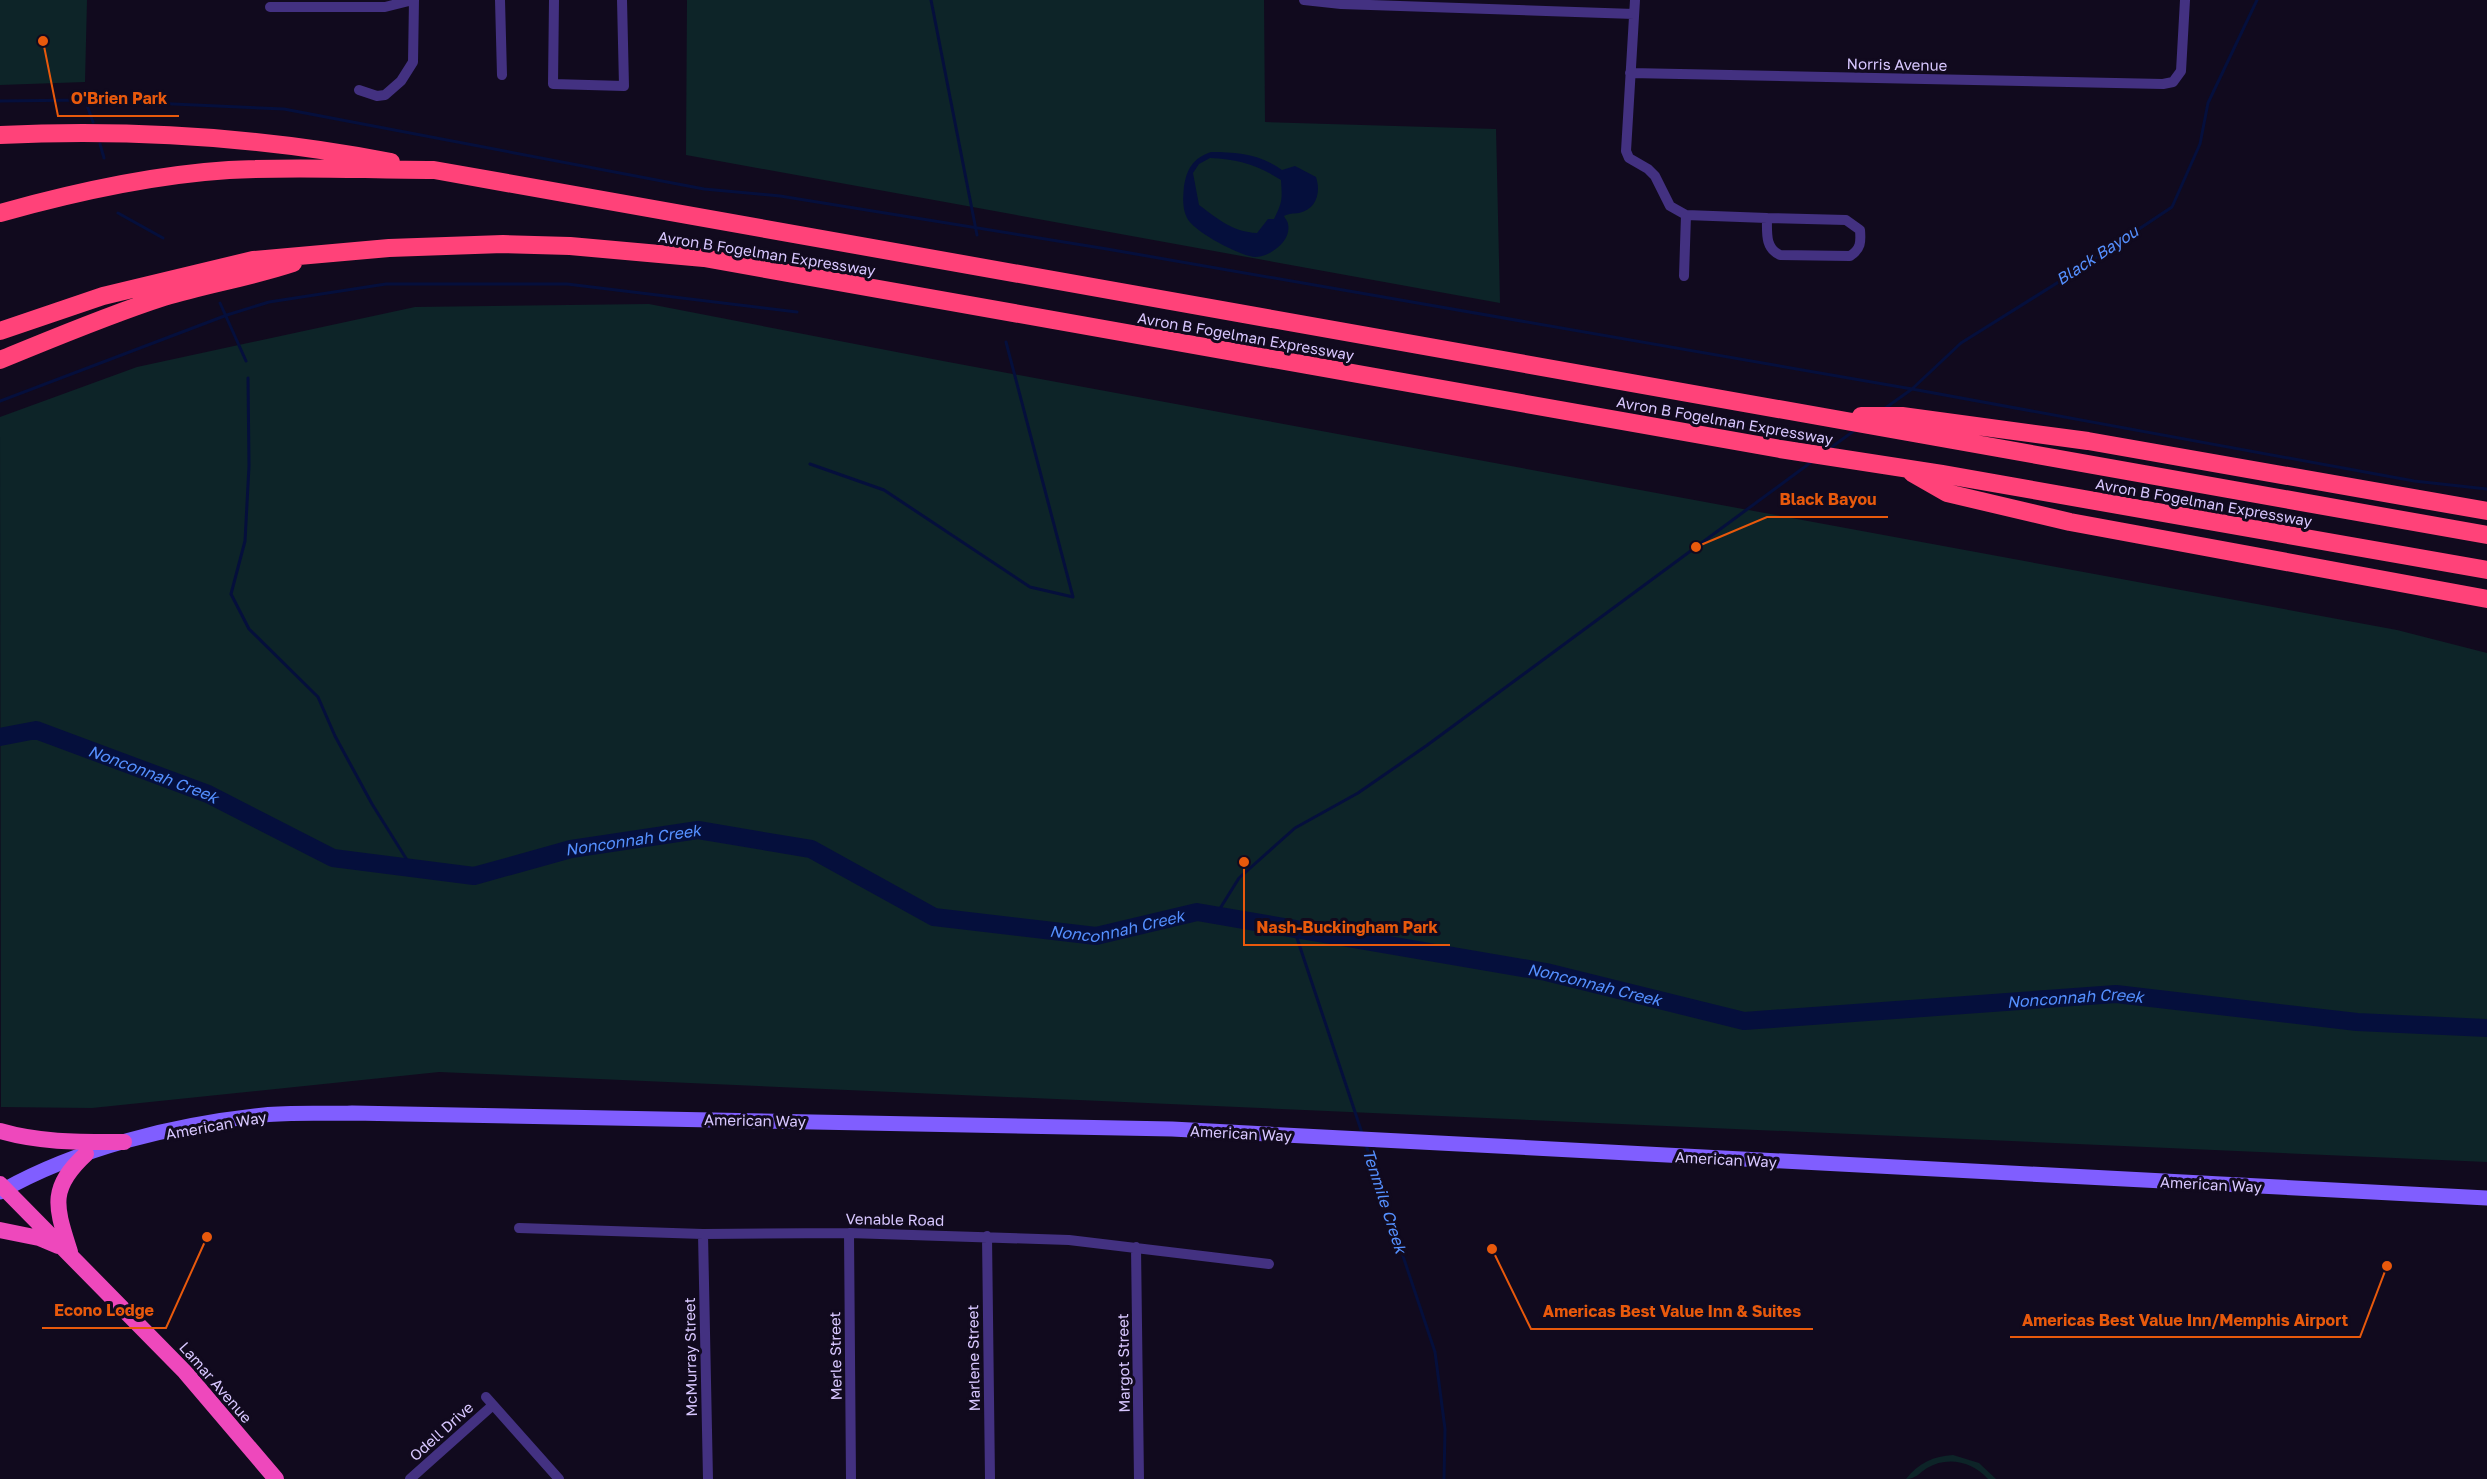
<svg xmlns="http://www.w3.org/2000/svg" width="2487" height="1479" font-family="'Golos Text',sans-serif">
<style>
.green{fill:#0d2428}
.water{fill:#050f3c;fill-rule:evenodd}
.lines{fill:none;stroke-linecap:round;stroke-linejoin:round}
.stream{stroke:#050f3c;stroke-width:3}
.river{stroke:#050f3c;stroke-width:18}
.minor{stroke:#433181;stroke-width:10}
.secondary{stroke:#805eff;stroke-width:15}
.trunk{stroke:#ee48bc;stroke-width:16}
.motorway{stroke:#ff4279;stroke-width:18}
.labels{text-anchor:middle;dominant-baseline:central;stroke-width:6;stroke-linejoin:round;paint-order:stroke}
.street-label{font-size:15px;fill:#d8c7ff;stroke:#110a1e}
.water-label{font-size:16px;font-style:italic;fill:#5590ff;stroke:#110a1e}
.leader{fill:none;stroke:#e8590c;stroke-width:2}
.callout-dot{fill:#e8590c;stroke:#110a1e;stroke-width:2}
.callout-label{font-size:16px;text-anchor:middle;font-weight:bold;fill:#e8590c;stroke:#110a1e;stroke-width:6;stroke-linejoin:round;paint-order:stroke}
</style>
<rect width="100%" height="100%" fill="#110a1e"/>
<path class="green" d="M0 0H87L85 82 0 85Z
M687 0H1264L1265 122 1496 129 1500 303 686 155Z
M649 304 943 361 2397 630 2487 653V1162L439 1072 92 1108 1 1107 0 417 137 367 415 307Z
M1953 1455 1979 1463 1996 1479H1988C1972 1461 1947 1456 1927 1468 1919 1473 1916 1479 1906 1479 1918 1463 1934 1456 1953 1455Z"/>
<path class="water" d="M1211 152C1237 152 1260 154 1282 170L1295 166 1316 177C1321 192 1317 209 1299 213 1292 214 1290 213 1284 216 1285 219 1288 221 1288 224 1292 241 1270 257 1255 257 1240 256 1194 232 1187 218 1182 208 1183 197 1184 186 1187 169 1193 158 1211 152ZM1210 158C1238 159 1258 165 1281 180 1282 199 1283 201 1274 219H1268L1257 233C1233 232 1218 219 1199 205L1193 173 1199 164Z"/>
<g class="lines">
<path class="stream" d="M931 0 977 235
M0 101 85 100
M93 122 85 100 284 109 704 189 780 196 1107 249 1912 389 2414 481 2487 489
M100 144 104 158
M118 213 163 238
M220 303 246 361
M248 378 249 466 245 541 231 594 249 629 318 697 335 736 372 804 412 868
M0 401 227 315 269 302 386 284H567L797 312
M1884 409 1912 389 1961 343 2073 273 2172 207 2200 144 2208 103 2257 0
M1829 449 1855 430
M810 464 884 490 1030 587 1073 597 1006 342
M1216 915 1239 878 1295 828 1358 793 1426 746 1814 460
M1294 929 1362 1133
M1366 1145 1435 1352 1445 1429 1444 1479"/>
<path class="river" id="s1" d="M0 737 36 730 208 794 333 858 474 876 571 849 698 830 811 849 934 917 1096 936 1197 912 1546 972 1744 1021 2116 994 2357 1022 2487 1028"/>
<path class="minor" d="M500 0 502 75
M554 0 553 84 624 86 622 0
M1304 0 1341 4 1634 14
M1635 0 1626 151 1629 158 1648 169 1655 176 1670 206 1686 215 1684 276
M270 7H385L413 0
M1630 73 2163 84 2173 82 2181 71 2185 0
M359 90 377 96 385 95 401 81 413 62 414 0
M1686 215 1767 218
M1767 218 1846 220 1860 230C1861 242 1861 249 1850 256L1780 255C1765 248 1767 233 1767 218Z
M519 1228 703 1234 849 1233 1069 1240 1269 1264
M849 1233 851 1479
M703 1234 708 1479
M987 1236 990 1479
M1136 1247 1139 1479
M486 1397 559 1479
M410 1479 493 1405"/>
<path class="secondary" d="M0 1192C77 1148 176 1124 264 1115 293 1112 323 1114 352 1113L1172 1129 2487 1198"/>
<path class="trunk" d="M0 1131C41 1143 82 1142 124 1142
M0 1184 185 1372 276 1479
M0 1230 39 1238 58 1246
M70 1252C56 1207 48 1189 86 1154"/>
<path class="motorway" d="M0 135C131 129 262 137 391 162
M0 213C75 192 151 175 229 170 297 166 365 170 434 170L2487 535
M0 331 103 296 253 260 389 248 503 244 570 246 704 258 1780 449 1942 474 2487 570
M0 360C54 338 108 315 164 297 207 284 251 277 293 263
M1861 416H1902L2088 441 2487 511
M1912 473 1947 493 2070 522 2487 599"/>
</g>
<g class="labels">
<g class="street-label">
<text transform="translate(1897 64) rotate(1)">Norris Avenue</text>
<text transform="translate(767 253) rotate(9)">Avron B Fogelman Expressway</text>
<text transform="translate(1246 336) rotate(10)">Avron B Fogelman Expressway</text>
<text transform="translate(1725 420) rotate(10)">Avron B Fogelman Expressway</text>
<text transform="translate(2204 502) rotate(10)">Avron B Fogelman Expressway</text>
<text transform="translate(755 1120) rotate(1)">American Way</text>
<text transform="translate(216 1125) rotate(-10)">American Way</text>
<text transform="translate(1241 1133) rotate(3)">American Way</text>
<text transform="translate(1726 1159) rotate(3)">American Way</text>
<text transform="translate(2211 1184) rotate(3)">American Way</text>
<text transform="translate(895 1219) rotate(1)">Venable Road</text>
<text transform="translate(835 1356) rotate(-91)">Merle Street</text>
<text transform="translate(690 1357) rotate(-91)">McMurray Street</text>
<text transform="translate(973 1358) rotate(-91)">Marlene Street</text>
<text transform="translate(1123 1363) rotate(-91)">Margot Street</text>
<text transform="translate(216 1382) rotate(49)">Lamar Avenue</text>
<text transform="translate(441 1431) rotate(-42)">Odell Drive</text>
</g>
<g class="water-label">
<text transform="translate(2097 255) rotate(-33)">Black Bayou</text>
<text stroke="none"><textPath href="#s1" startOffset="162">Nonconnah Creek</textPath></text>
<text stroke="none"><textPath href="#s1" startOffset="666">Nonconnah Creek</textPath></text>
<text stroke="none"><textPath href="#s1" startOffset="1172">Nonconnah Creek</textPath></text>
<text stroke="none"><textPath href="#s1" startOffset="1658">Nonconnah Creek</textPath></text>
<text stroke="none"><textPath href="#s1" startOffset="2144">Nonconnah Creek</textPath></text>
<text transform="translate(1385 1201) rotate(72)">Tenmile Creek</text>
</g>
</g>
<path class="leader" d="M43 41L58 116H179M1696 547L1767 517H1888M1244 862L1244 945H1450M207 1237L166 1328H42M1492 1249L1531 1329H1813M2387 1266L2360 1337H2010"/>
<g class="callout-dot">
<circle cx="43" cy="41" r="6"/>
<circle cx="1696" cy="547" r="6"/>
<circle cx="1244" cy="862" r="6"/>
<circle cx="207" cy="1237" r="6"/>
<circle cx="1492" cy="1249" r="6"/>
<circle cx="2387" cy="1266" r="6"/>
</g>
<g class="callout-label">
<text x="119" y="104">O'Brien Park</text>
<text x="1828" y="505">Black Bayou</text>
<text x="1347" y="933">Nash-Buckingham Park</text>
<text x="104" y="1316">Econo Lodge</text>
<text x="1672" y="1317">Americas Best Value Inn &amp; Suites</text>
<text x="2185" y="1326">Americas Best Value Inn/Memphis Airport</text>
</g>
</svg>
